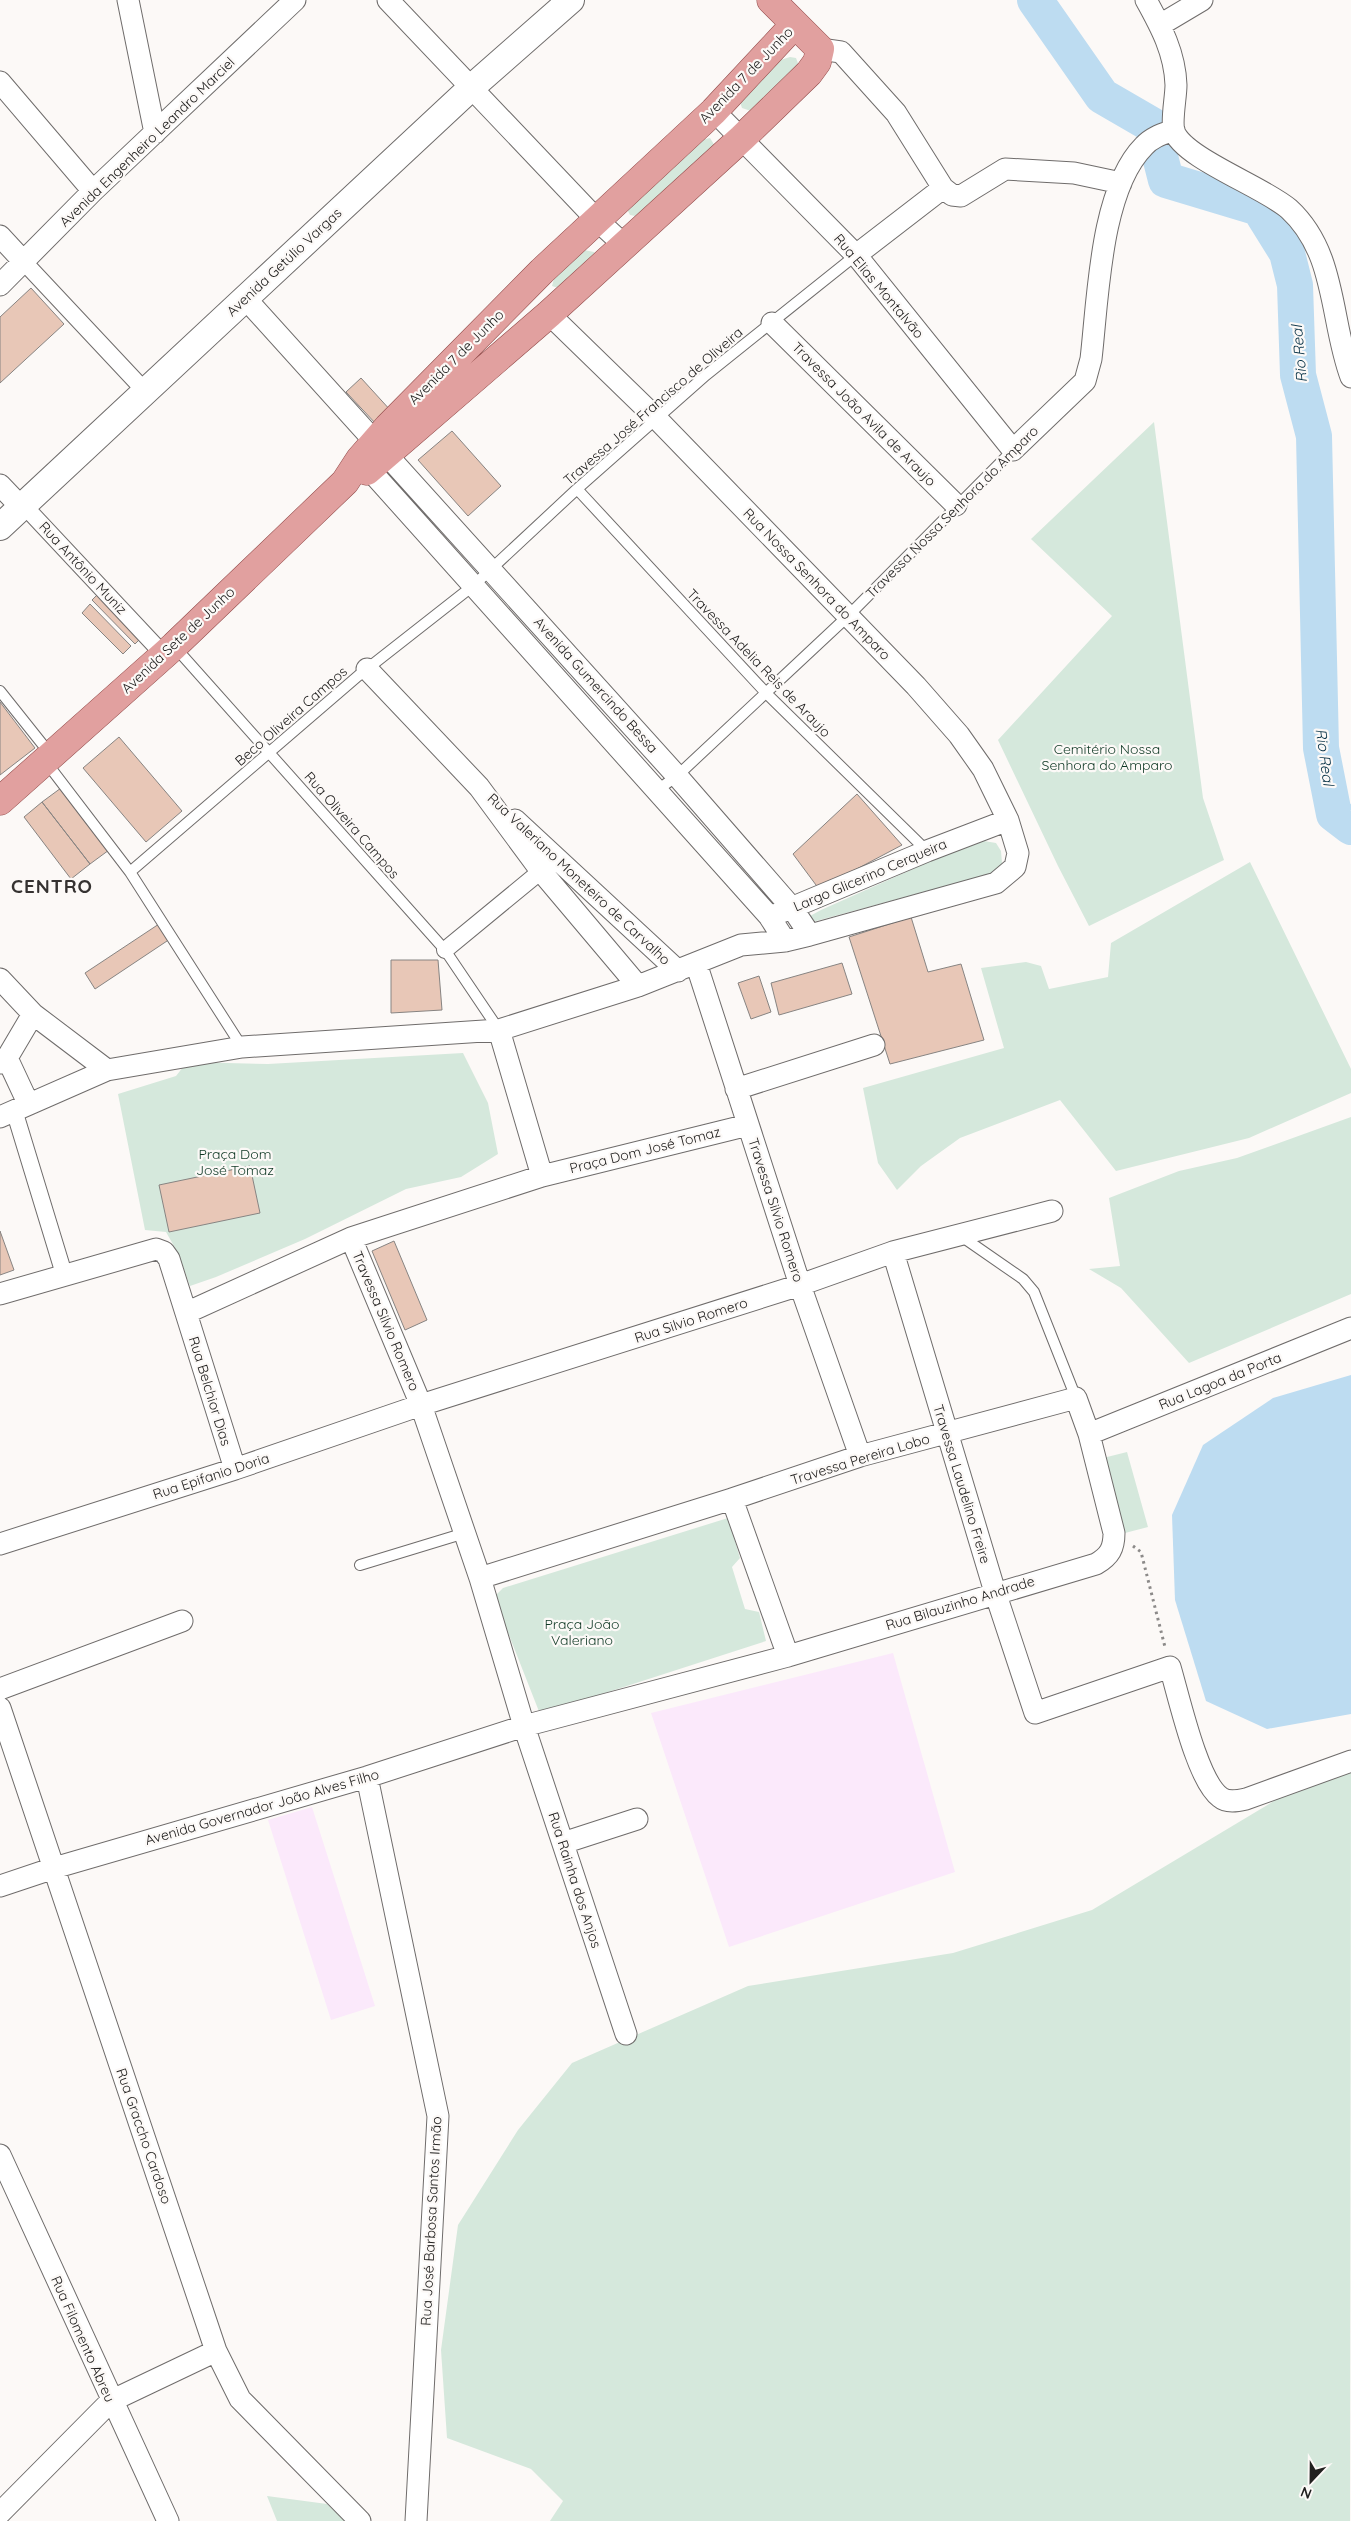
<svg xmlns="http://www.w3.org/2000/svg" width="1351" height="2521" font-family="Quicksand,sans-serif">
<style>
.education{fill:#fbe9fb}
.green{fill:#d5e8dc}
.water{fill:#bddcf1}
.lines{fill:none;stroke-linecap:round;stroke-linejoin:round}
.river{stroke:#bddcf1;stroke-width:36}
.building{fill:#e8c7b7;stroke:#878482}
.service-casing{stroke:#6f6c6b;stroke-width:12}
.pedestrian-casing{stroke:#6f6c6b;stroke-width:18}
.minor-casing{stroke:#6f6c6b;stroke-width:23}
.tertiary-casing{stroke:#6f6c6b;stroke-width:28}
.primary-casing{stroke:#914a49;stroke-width:29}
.path{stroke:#8c8a89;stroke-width:3;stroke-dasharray:2.5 4;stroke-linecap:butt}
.service{stroke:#fff;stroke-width:10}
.pedestrian{stroke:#fff;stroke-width:16}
.minor{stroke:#fff;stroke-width:21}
.tertiary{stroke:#fff;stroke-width:26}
.primary{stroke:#e1a09f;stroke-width:28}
.labels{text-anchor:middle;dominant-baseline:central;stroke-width:4.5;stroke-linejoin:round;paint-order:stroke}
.street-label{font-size:14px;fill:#21201f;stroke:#fcf9f7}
.park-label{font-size:14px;fill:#0d3723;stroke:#fcf9f7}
.water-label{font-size:15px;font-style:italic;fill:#073247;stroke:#fcf9f7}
.district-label{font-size:19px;font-weight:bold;letter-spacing:1px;fill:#353231;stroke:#fcf9f7}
</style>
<rect width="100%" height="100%" fill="#fcf9f7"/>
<path class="education" d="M893 1653 955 1872 729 1947 651 1713Z
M312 1807 375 2006 331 2020 268 1820Z"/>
<path class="green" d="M790 57 796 58 799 66 751 111 742 108 740 102 774 62Z
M710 138 715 146 649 207 635 216 630 215 628 211 630 204 697 141Z
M584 250 594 252 597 256C587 266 568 294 552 286L555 275Z
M1154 422 1203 798 1224 860 1089 926 1058 866 998 740 1112 616 1031 539Z
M978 840 996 843 1001 851 1002 863 994 873 816 921 810 920V916L821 910Z
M1250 862 1351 1069V1093L1249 1138 1116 1171 1060 1100 960 1138 921 1166 897 1190 878 1163 863 1088 1004 1048 981 968 1026 962 1041 966 1049 989 1108 977 1111 943Z
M463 1053 488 1103 498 1154 461 1177 406 1189 305 1239 216 1277 190 1286 178 1253 166 1232 145 1230 118 1094 176 1076 187 1062 268 1064Z
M1351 1117V1294L1189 1363 1121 1288 1089 1269 1120 1266 1109 1198 1179 1171 1237 1158Z
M1127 1452 1148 1527 1125 1533 1103 1458Z
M728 1518 740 1558 732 1567 745 1609 759 1612 766 1641 540 1714 494 1597 503 1588Z
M1351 1773 1350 2521H550L563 2501 531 2469 447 2438 441 2350 458 2225 518 2130 572 2063 748 1986 953 1953 1092 1910 1299 1786Z
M267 2496 327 2504 345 2521H277Z"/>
<path class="water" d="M1351 1375V1714L1267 1729 1206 1701 1175 1600 1172 1515 1203 1445 1273 1398Z"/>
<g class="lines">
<path class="river" d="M1035 0 1102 96 1152 125 1166 180 1259 208 1287 253 1295 285 1298 375 1314 436 1321 748 1334 814 1351 827"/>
</g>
<path class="building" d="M31 288 64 324 0 383V317Z
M361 378 392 412 377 425 346 392Z
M452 431 501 486 468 516 418 460Z
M102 590 145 634 135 644 92 600Z
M90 604 131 646 123 654 82 613Z
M0 702 35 748 0 775Z
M119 737 182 811 146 842 83 768Z
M61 788 109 850 90 864 42 802Z
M857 794 902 845 819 889 793 854Z
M42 802 90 864 71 879 24 817Z
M911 917 928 972 961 964 984 1040 890 1064 849 937Z
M159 924 170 939 95 989 85 973Z
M391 960H438L442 1010 391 1013Z
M842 963 852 994 779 1015 771 983Z
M759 976 771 1012 751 1019 738 983Z
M250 1166 260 1213 169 1232 159 1185Z
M0 1231 14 1270 0 1275Z
M394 1241 427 1320 405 1330 372 1251Z"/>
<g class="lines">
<g class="service-casing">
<path id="service" d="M577 489 767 694 927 851
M174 646 445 950 499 1030
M0 691 51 755
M46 762 130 872 242 1047
M656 791 677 776 847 617 1013 450
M130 872 358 676 474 585 577 489 706 375 856 255
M961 1236 1023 1279 1034 1292 1076 1398
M360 1565 465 1533"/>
</g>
<g class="pedestrian-casing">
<path id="pedestrian" d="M24 262 144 390
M21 507 31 513 164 655
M445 950 541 871
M14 1110 64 1274"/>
</g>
<g class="minor-casing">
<path id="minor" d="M128 0 155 133
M388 0 597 220 624 245
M1146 0C1161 27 1175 53 1176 85 1176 97 1171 121 1174 131 1183 158 1264 187 1289 209 1337 253 1330 321 1351 377
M1160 25 1202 0
M820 49 841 52 896 113 943 188
M0 82 93 191
M714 111 856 255 1013 450 1085 381 1091 359C1098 300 1100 190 1144 146 1152 137 1163 134 1174 130
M0 236 24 262
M856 255 943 188 952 195 961 196 1005 169 1074 173 1121 183
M0 285 93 191 295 0
M245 298 677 776 792 908 810 935
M772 323 956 505
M360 459 769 916 785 941
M0 485 21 507
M367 669 479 787 541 871 638 986
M515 820 678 971
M779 913 927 851 1008 820
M696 963 800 1285 860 1456
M0 979 33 1014 107 1070
M499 1030 638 986 741 945 785 941 810 935 996 883 1015 867 1018 853 1008 820 983 769 959 735 916 686 656 418 549 314
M7 1058 28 1103
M0 1063 7 1058 33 1014
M736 1089 874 1045
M0 1117 107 1070 242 1047 499 1030 542 1176 351 1238 186 1313 169 1259 164 1252 156 1249 0 1294
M542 1176 748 1125
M351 1238 421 1405 480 1578 524 1726 626 2034
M893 1252 995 1592 1035 1713 1170 1667C1179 1697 1197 1780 1220 1797 1227 1803 1237 1801 1246 1799L1351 1761
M186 1313 235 1469
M1089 1434 1351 1328
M732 1499 860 1456 1076 1398 1089 1434 1114 1533C1114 1548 1110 1556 1096 1564L788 1656
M0 1544 235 1469 421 1405 800 1285 893 1252 1052 1211
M0 1689 182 1621
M0 1708 216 2351 240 2399 360 2521
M367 1777 438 2116 416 2521
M563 1843 637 1819
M0 1886 54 1868 367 1777 524 1726 788 1656 732 1499 480 1578
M0 2155 168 2521
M0 2513 111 2401 216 2351"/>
</g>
<g class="tertiary-casing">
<path id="tertiary" d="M0 527 472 87 571 0"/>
</g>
<g class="primary-casing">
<path id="primary" d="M367 471 549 314 742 138 809 73 817 62 820 49 771 0
M0 801 174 646 345 482 360 459 388 427 542 271 714 111 795 24"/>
</g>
<path class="path" d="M1133 1546 1141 1552 1165 1647"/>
<use href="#service" class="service"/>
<use href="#pedestrian" class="pedestrian"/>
<use href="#minor" class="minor"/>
<use href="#tertiary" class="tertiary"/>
<use href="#primary" class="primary"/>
</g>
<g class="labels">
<g class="street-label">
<text transform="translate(746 75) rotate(-46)">Avenida 7 de Junho</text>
<text transform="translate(147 142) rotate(-44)">Avenida Engenheiro Leandro Marciel</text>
<text transform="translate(284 262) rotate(-43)">Avenida Getúlio Vargas</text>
<text transform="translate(879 286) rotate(50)">Rua Elias Montalvão</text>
<text transform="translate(456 357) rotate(-45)">Avenida 7 de Junho</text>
<text transform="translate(653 406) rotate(-41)">Travessa José Francisco de Oliveira</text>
<text transform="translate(864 414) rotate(45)">Travessa João Avila de Araujo</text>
<text transform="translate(952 512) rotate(-45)">Travessa Nossa Senhora do Amparo</text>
<text transform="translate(83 568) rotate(47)">Rua Antônio Muniz</text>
<text transform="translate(817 584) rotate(46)">Rua Nossa Senhora do Amparo</text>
<text transform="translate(178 640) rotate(-43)">Avenida Sete de Junho</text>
<text transform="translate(759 663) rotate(46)">Travessa Adelia Reis de Araujo</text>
<text transform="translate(596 685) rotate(48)">Avenida Gumercindo Bessa</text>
<text transform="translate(291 716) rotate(-41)">Beco Oliveira Campos</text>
<text transform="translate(352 825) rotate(49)">Rua Oliveira Campos</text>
<text transform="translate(870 875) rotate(-23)">Largo Glicerino Cerqueira</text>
<text transform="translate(579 879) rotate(43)">Rua Valeriano Moneteiro de Carvalho</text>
<text transform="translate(645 1150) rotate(-14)">Praça Dom José Tomaz</text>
<text transform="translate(776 1210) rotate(72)">Travessa Silvio Romero</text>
<text transform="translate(691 1320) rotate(-18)">Rua Silvio Romero</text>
<text transform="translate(386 1321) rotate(67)">Travessa Silvio Romero</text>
<text transform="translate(1220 1381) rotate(-22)">Rua Lagoa da Porta</text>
<text transform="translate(210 1391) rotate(73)">Rua Belchior Dias</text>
<text transform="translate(860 1459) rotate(-17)">Travessa Pereira Lobo</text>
<text transform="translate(211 1476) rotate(-18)">Rua Epifanio Doria</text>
<text transform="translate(962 1484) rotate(73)">Travessa Laudelino Freire</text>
<text transform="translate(960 1603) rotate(-17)">Rua Bilauzinho Andrade</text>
<text transform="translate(262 1807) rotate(-16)">Avenida Governador João Alves Filho</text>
<text transform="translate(575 1880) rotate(72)">Rua Rainha dos Anjos</text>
<text transform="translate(144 2136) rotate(71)">Rua Graccho Cardoso</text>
<text transform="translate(431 2221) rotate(-87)">Rua José Barbosa Santos Irmão</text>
<text transform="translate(83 2339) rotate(66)">Rua Filomento Abreu</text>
</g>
<g class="park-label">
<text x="1107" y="749">Cemitério Nossa<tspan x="1107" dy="16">Senhora do Amparo</tspan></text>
<text x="235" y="1154">Praça Dom<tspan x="235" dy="16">José Tomaz</tspan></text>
<text x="582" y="1624">Praça João<tspan x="582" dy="16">Valeriano</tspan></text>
</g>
<g class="water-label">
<text transform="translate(1299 354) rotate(-95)">Rio Real</text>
<text transform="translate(1325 757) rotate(82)">Rio Real</text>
</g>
<g class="district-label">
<text x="52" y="886">CENTRO</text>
</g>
</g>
<g transform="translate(1311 2481) rotate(202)" stroke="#fcf9f7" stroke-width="4" paint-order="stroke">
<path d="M0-4L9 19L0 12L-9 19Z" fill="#21201f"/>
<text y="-8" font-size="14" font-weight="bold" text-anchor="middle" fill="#21201f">N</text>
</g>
</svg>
